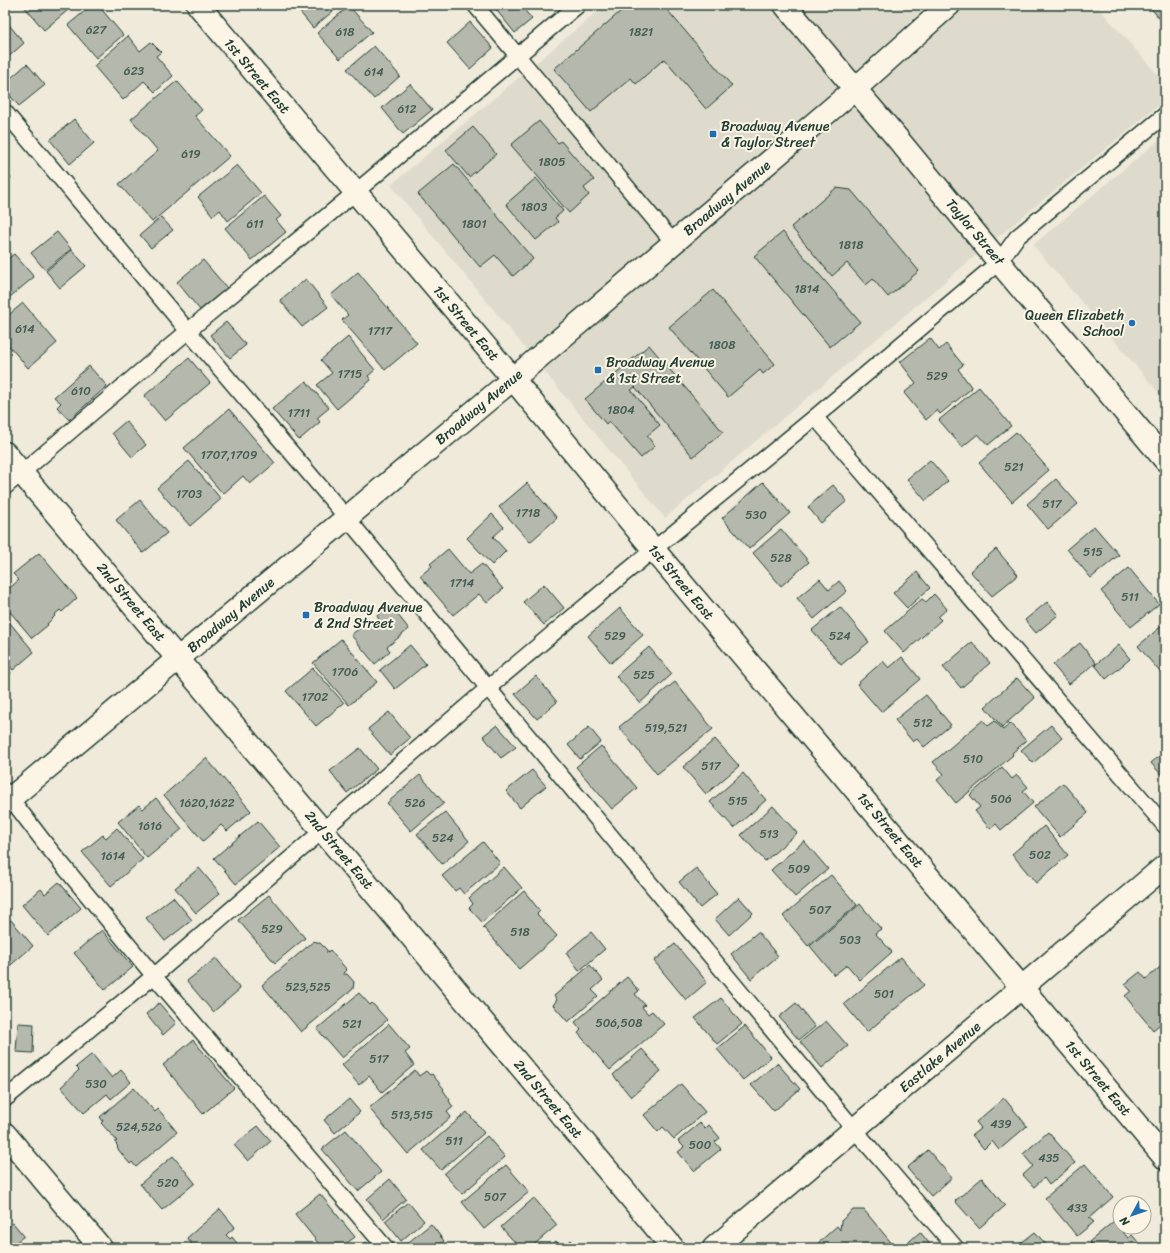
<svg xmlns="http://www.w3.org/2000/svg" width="1170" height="1253" font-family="Sriracha,sans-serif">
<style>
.built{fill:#dedbcc}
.building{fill:#b5b9ad;stroke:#1f3d34}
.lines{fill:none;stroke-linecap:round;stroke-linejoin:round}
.service-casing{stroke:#1f3d34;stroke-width:18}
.minor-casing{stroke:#1f3d34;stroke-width:25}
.tertiary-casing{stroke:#1f3d34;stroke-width:25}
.secondary-casing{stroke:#1f3d34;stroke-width:25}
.service{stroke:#fcf5e5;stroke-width:15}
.minor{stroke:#fcf5e5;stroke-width:22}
.tertiary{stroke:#fcf5e5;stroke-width:22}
.secondary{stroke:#fcf5e5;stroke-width:22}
.poi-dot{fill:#1f6fb2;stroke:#fcf5e5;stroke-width:1.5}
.labels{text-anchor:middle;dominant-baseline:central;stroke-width:4;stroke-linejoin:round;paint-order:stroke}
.number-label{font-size:12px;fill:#445c52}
.street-label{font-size:14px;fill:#1f3d34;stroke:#fcf5e5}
.poi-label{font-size:14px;fill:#1f3d34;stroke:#fcf5e5;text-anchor:start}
</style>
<rect width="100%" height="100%" fill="#efeada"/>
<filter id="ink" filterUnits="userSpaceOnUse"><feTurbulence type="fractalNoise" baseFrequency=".025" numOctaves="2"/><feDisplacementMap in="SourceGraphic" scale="8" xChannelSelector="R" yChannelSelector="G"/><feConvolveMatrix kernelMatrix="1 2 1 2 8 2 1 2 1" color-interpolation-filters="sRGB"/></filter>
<g filter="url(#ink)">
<path class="built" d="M605 5H1096L1165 83V100L982 250 665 518 391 185Z
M1165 135V400L1033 245Z"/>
<path class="building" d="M23 5H74L44 30Z
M92 5H98L123 35 96 58 68 25Z
M294 5H338L339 6 313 28Z
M494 5H520L532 19 515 33 493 6Z
M628 5H663L732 86 706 109 664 59 636 84 631 78 591 112 554 69Z
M1148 5H1165V17L1161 20Z
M349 6 372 32 340 59 317 33Z
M5 20 24 43 5 60Z
M470 22 493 48 470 69 447 43Z
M128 36 140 51 151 42 161 52 156 56 173 76 155 92 144 81 123 100 94 66Z
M374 46 400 76 374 99 347 69Z
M27 64 45 85 19 106 5 90V83Z
M177 81 202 110 195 116 230 156 152 222 119 184 158 151 131 119Z
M410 84 432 110 403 134 382 108Z
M74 119 94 143 70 164 50 140Z
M539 121 558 143 561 141 594 180 584 188 589 195 569 213 511 145Z
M473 127 496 154 469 177 446 150Z
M454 164 533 259 513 276 495 255 480 267 418 194Z
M237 165 261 193 228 221 220 210 213 216 198 197Z
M5 171 11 178 5 183Z
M536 178 563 211 555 218 558 222 536 240 506 204Z
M836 188 851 190 919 271 888 297 873 279 866 285 847 263 832 276 791 227Z
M264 196 281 216 276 220 286 232 252 260 225 228Z
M161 217 173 230 151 248 140 235Z
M57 232 71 249 45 270 31 253Z
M783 232 860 322 830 347 754 256Z
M72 250 86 266 60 288 46 271Z
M14 254 34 277 5 301V261Z
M203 260 227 288 200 310 177 282Z
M358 272 417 343 385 370 342 320 348 315 331 295Z
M306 279 328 307 302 327 280 300Z
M713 290 775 364 763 374 760 370 728 397 669 327Z
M23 303 57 343 28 368 5 341V318Z
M226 322 246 345 230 358 210 335Z
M348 337 375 370 368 376 371 380 337 409 317 385 332 373 321 360Z
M930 338 939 350 946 344 963 365 958 369 972 388 940 414 937 410 926 420 904 393 916 383 900 362Z
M649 345 723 432 693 457 635 387 631 390 660 425 647 436 655 446 641 458 609 421 606 424 585 399Z
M189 358 210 383 165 421 144 396Z
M89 366 107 386 69 420 57 407 61 403 54 397Z
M306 381 329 408 317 418 320 422 299 440 272 409Z
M979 387 1011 426 988 445 978 434 962 447 939 420Z
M229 409 275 463 250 484 243 476 223 494 184 448Z
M126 421 146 445 132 457 112 433Z
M1016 432 1049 470 1012 502 979 463Z
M930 460 948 481 926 501 907 479Z
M189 461 221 499 190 526 157 488Z
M1056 479 1078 504 1048 529 1027 504Z
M763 482 790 513 749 549 722 518Z
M527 483 557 518 530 542 499 507Z
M833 485 847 501 821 523 808 507Z
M140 500 167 533 143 553 116 520Z
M492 514 504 527 493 537 506 551 492 565 467 538Z
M1094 526 1119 555 1091 578 1067 549Z
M781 529 809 562 781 586 753 553Z
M448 549 469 574 482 564 503 589 487 603 479 594 453 615 420 576 432 566 430 564Z
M996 549 1018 575 992 596 970 571Z
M39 553 77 598 62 612 60 610 54 615 55 616 47 624 48 625 32 638 5 606V592L19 580 13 574Z
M1129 568 1159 604 1131 627 1101 591Z
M917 572 930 588 907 608 893 593Z
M820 579 829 590 839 581 847 591 814 619 797 598Z
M544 584 564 608 544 625 523 602Z
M934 594 947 609 938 617 941 620 904 653 885 631 922 599 926 602Z
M1047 602 1058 615 1036 633 1025 620Z
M390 605 409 629 387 647 390 651 375 664 351 635 367 622 370 626 379 619 377 616Z
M840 607 869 642 841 665 812 630Z
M620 608 643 635 611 663 588 636Z
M5 617 34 652 13 670 5 660Z
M1165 623V678L1138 646Z
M341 639 377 682 349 705 313 663Z
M972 642 990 663 961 688 943 667Z
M1080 643 1096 663 1069 684 1053 665Z
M410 645 426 664 395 689 380 670Z
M1119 645 1130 659 1106 679 1095 665Z
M649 647 672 674 640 703 616 676Z
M902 657 920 679 881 712 857 684 883 661 889 668Z
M5 665 11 673 5 678Z
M313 668 344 703 316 726 286 691Z
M536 676 557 702 537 719 515 694Z
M1017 678 1035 698 1002 727 985 707Z
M675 682 713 729 657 774 619 727Z
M926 695 951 725 924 747 917 739 913 742 895 720Z
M389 712 410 738 390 755 368 729Z
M983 720 988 726 995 721 1003 730 1011 723 1026 741 1012 753 1013 755 956 803 937 780 944 774 933 762Z
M497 725 516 747 501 758 483 736Z
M1051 725 1062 738 1033 763 1021 750Z
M589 727 601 742 580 759 568 745Z
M715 739 739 766 706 794 683 767Z
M601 746 637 788 612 809 576 767Z
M360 748 377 769 347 793 330 771Z
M1165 751V779L1151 763Z
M206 758 251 811 227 831 221 825 203 841 164 795Z
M1002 767 1012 779 1017 775 1028 787 1023 791 1033 803 1001 830 996 824 990 829 975 811 980 807 970 795Z
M532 770 546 786 520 808 506 791Z
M743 773 766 800 734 828 710 802Z
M420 775 444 803 411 831 387 803Z
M1063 783 1088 813 1060 837 1034 807Z
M156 798 182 829 147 858 118 822 139 805 143 809Z
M773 806 797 833 765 861 741 835Z
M445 812 469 841 442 864 417 834Z
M258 821 280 847 236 884 214 858Z
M1044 826 1068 855 1036 883 1012 854Z
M117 828 143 859 111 886 82 852 103 835 106 838Z
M804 841 828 869 795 897 771 870Z
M483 842 500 863 464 894 459 888 455 891 442 876Z
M504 867 522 888 482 922 469 908 473 904 469 898Z
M199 868 220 893 196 913 175 888Z
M696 868 717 894 700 908 679 882Z
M831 875 857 905 808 946 783 916Z
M59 882 81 908 48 936 22 905 41 889 45 894Z
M524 891 540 911 537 914 557 936 519 969 483 927Z
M269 895 305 938 275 963 238 920Z
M173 897 192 920 165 941 146 918Z
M739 897 753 913 729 935 715 919Z
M860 904 881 929 875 933 892 952 860 980 847 965 834 975 810 946Z
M11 920 33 946 5 970V924Z
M102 930 133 967 105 990 74 953Z
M591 932 605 949 579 971 566 953Z
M758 932 778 956 751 979 731 954Z
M314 941 320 943 327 950V953L330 950 347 970 343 974H347L354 982 353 989 301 1032 262 985Z
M675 944 707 982 686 1000 654 961Z
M901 957 924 985 867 1032 844 1004Z
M216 958 240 989 213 1012 187 981Z
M1164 964 1165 966V1020L1153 1030 1125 996 1131 991 1125 984 1140 972 1146 979Z
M590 965 603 980 592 990 598 996 568 1022 553 1005 557 1000 554 996Z
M627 977 639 991 635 994 645 1005 642 1007 648 1014 652 1011 664 1024 610 1070 578 1033 581 1030 575 1022Z
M359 993 370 1005 372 1003 387 1020 342 1058 317 1029Z
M721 998 742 1024 717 1044 695 1018Z
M159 1003 176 1023 163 1035 146 1014Z
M796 1003 815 1027 799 1040 779 1017Z
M826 1021 848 1046 822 1068 800 1042Z
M18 1023 34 1024 33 1053 16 1052Z
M389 1024 410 1049 405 1053 414 1065 382 1092 369 1076 359 1085 342 1065Z
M745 1026 771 1057 743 1080 717 1049Z
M193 1040 234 1088 203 1114 163 1065Z
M642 1049 661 1071 631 1097 613 1075Z
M92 1054 112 1078 121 1070 131 1082 111 1099 107 1094 84 1113 61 1087 79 1070 76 1067Z
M777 1063 800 1089 774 1111 751 1085Z
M415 1070 419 1076 426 1071 430 1075 432 1074 444 1089 443 1090 450 1100 449 1101 453 1107 447 1112 451 1117 408 1154 369 1108Z
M681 1084 705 1112 674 1139 663 1127 658 1132 644 1115Z
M134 1088 155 1112 158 1109 177 1132 136 1167 132 1162 130 1164 117 1148 118 1147 115 1142 117 1141 101 1123 103 1121 100 1117Z
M1004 1098 1027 1126 999 1150 992 1141 984 1149 972 1135 981 1128 976 1122Z
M349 1099 360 1112 335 1133 324 1120Z
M467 1112 484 1133 441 1170 423 1150Z
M700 1123 705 1129 709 1125 720 1138 715 1142 721 1149 694 1171 678 1152 684 1147 678 1141Z
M258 1126 271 1141 248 1161 234 1145Z
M346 1130 381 1172 358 1191 322 1149Z
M1048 1132 1075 1163 1049 1185 1044 1178 1034 1187 1023 1175 1033 1166 1023 1154Z
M487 1136 505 1157 462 1194 444 1174Z
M928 1150 952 1178 931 1196 907 1168Z
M173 1156 195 1183 162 1210 140 1184Z
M1085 1164 1113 1197 1089 1218 1094 1222 1077 1236 1045 1198Z
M506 1165 529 1192 484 1229 462 1202Z
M982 1178 1005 1206 979 1228 955 1201Z
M390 1179 406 1199 383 1219 367 1199Z
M320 1194 355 1237 340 1248H322L295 1214Z
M534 1198 557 1225 530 1248H520L501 1227Z
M408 1202 424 1221 401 1241 385 1221Z
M220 1209 235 1227 226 1235 230 1239 232 1237 241 1248H195L187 1238Z
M853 1210H864L894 1246 892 1248H818L819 1247 817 1244 837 1226 840 1230 841 1221Z
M1114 1221 1128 1238 1132 1235 1139 1243 1133 1248H1095L1089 1242Z
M13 1223 24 1236 14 1244 17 1248H5V1230Z
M431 1224 444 1241 436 1248H408L405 1245Z
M920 1232 933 1248H902Z
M1035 1232 1049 1248H1015Z
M571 1240 578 1248H547L556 1241 562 1248Z
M366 1242 371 1248H359Z"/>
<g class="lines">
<g class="service-casing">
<path id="service" d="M475 5 673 242
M5 112 188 331 347 518 854 1129 956 1248
M815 417 1165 826
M5 487 188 331 339 206 578 5
M5 791 47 846 154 976 386 1248
M5 1099 154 976 488 688 625 573 815 417 999 262 1017 237 1165 115"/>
</g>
<g class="minor-casing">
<path id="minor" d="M198 5 513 379 654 550 1165 1158
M5 453 673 1248
M5 1134 101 1248
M714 1248 1165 866"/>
</g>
<g class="tertiary-casing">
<path id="tertiary" d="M949 5 855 89 892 132 999 262"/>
</g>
<g class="secondary-casing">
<path id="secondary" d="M999 262 1165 460
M5 803 513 379 855 89 785 5"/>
</g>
<use href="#service" class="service"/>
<use href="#minor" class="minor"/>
<use href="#tertiary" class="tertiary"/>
<use href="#secondary" class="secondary"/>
</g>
</g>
<g class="poi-dot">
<rect x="709" y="130" width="8" height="8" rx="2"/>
<circle cx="1132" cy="323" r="4"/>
<rect x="594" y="366" width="8" height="8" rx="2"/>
<rect x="302" y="611" width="8" height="8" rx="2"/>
</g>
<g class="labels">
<g class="number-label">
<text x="96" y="30">627</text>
<text x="345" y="32">618</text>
<text x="641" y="32">1821</text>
<text x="134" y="71">623</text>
<text x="374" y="72">614</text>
<text x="407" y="109">612</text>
<text x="191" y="154">619</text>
<text x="552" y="162">1805</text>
<text x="534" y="207">1803</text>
<text x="255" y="224">611</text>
<text x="474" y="224">1801</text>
<text x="851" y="245">1818</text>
<text x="807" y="289">1814</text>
<text x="25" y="329">614</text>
<text x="380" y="331">1717</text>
<text x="722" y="345">1808</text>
<text x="350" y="374">1715</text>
<text x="937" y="376">529</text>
<text x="81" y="391">610</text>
<text x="621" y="410">1804</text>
<text x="299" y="413">1711</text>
<text x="229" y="455">1707,1709</text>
<text x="1014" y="467">521</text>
<text x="189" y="494">1703</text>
<text x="1052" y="504">517</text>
<text x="528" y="513">1718</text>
<text x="756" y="515">530</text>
<text x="1093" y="552">515</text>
<text x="781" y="558">528</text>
<text x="462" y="583">1714</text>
<text x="1130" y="597">511</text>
<text x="615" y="636">529</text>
<text x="840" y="636">524</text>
<text x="345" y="672">1706</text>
<text x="644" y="675">525</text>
<text x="315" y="697">1702</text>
<text x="923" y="723">512</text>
<text x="666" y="728">519,521</text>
<text x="973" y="759">510</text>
<text x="711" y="766">517</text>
<text x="1001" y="799">506</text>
<text x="738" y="801">515</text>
<text x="207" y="803">1620,1622</text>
<text x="415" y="803">526</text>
<text x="150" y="826">1616</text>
<text x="769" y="834">513</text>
<text x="443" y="838">524</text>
<text x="1040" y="855">502</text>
<text x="113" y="856">1614</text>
<text x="799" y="869">509</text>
<text x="820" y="910">507</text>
<text x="272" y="929">529</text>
<text x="520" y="932">518</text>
<text x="850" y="940">503</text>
<text x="308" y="987">523,525</text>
<text x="884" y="994">501</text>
<text x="619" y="1023">506,508</text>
<text x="352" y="1024">521</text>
<text x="379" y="1059">517</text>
<text x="96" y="1084">530</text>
<text x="412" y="1115">513,515</text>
<text x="1001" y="1124">439</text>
<text x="139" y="1127">524,526</text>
<text x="454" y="1141">511</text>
<text x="700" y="1145">500</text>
<text x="1049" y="1158">435</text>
<text x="168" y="1183">520</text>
<text x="495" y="1197">507</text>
<text x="1077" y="1208">433</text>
</g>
<g class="street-label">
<text transform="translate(257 76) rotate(50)">1st Street East</text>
<text transform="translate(727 198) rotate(-40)">Broadway Avenue</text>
<text transform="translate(975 232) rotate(50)">Taylor Street</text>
<text transform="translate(466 323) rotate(50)">1st Street East</text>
<text transform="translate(479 407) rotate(-40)">Broadway Avenue</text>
<text transform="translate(681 582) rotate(50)">1st Street East</text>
<text transform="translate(131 602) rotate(50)">2nd Street East</text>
<text transform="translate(231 615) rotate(-40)">Broadway Avenue</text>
<text transform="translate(890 830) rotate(50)">1st Street East</text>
<text transform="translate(339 850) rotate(50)">2nd Street East</text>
<text transform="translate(940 1057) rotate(-40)">Eastlake Avenue</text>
<text transform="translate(1098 1078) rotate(50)">1st Street East</text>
<text transform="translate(548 1099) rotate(50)">2nd Street East</text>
</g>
<g class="poi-label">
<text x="721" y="126">Broadway Avenue<tspan x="721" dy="16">&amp; Taylor Street</tspan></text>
<text x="1124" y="315" text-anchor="end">Queen Elizabeth<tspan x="1124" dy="16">School</tspan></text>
<text x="606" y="362">Broadway Avenue<tspan x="606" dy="16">&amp; 1st Street</tspan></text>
<text x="314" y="607">Broadway Avenue<tspan x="314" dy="16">&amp; 2nd Street</tspan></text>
</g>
</g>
<rect width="1170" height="1253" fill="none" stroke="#fcf5e5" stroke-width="20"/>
<rect x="10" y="10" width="1150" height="1233" fill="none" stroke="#1f3d34" stroke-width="1.5" filter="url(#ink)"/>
<g transform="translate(1132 1215) rotate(230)"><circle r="19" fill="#fcf5e5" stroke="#a4ab9e"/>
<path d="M0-3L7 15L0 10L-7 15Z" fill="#1f6fb2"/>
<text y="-6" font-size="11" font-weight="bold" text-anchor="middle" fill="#1f3d34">N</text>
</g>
</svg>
